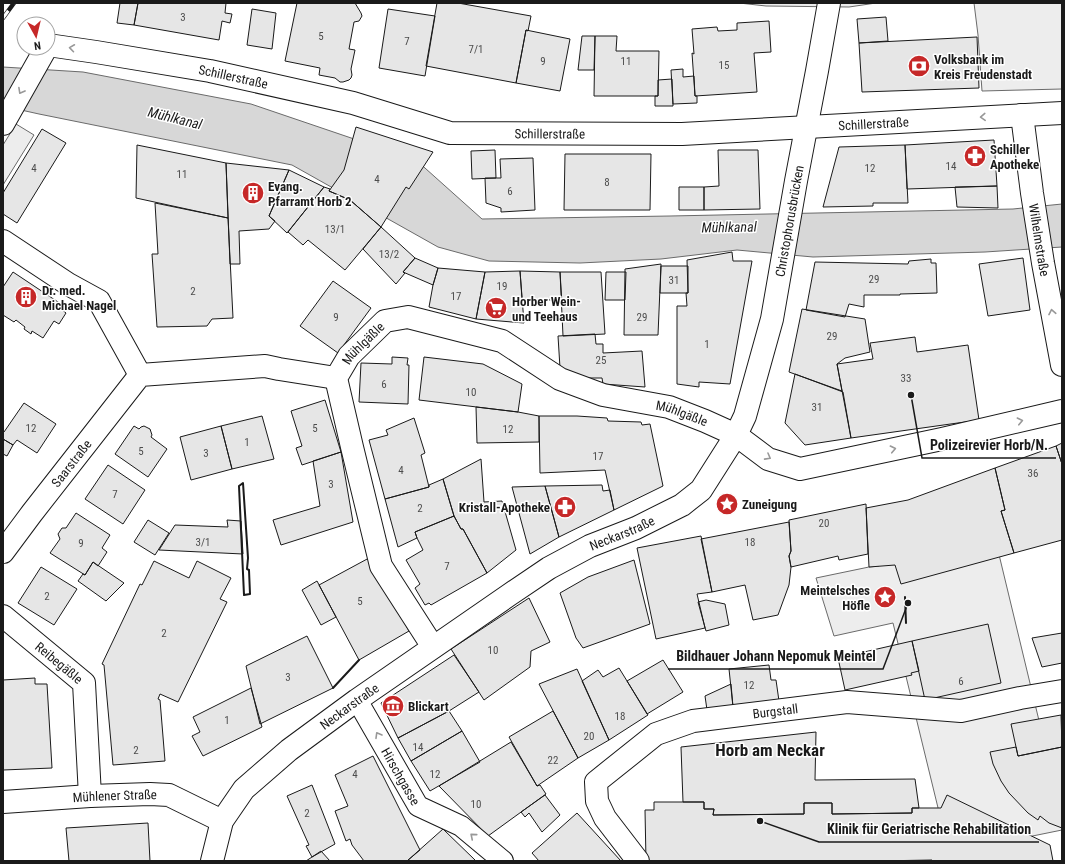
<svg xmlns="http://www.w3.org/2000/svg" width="1065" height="864" font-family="'Roboto Condensed',sans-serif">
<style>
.built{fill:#ededed;stroke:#6a6a6a}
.water{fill:#d7d7d7;stroke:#6a6a6a}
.building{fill:#e6e6e6;stroke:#1a1a1a}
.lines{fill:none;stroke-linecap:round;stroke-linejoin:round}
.pedestrian-casing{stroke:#1a1a1a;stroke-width:22}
.minor-casing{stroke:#1a1a1a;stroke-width:24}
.secondary-casing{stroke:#1a1a1a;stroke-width:24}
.primary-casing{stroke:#1a1a1a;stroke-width:24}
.pedestrian{stroke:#fff;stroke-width:20}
.minor{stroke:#fff;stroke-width:22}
.secondary{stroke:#fff;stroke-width:22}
.primary{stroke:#fff;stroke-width:22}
.rail-casing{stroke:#1a1a1a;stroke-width:4.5}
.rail{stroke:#fff;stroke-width:3;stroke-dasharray:9;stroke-linecap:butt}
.wall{stroke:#1a1a1a;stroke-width:2}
.oneway{stroke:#989898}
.labels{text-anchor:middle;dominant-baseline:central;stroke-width:3;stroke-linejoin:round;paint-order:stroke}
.number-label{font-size:11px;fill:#4d4d4d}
.poi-label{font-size:13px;font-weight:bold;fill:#1a1a1a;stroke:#fff;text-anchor:start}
.street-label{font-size:13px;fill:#1a1a1a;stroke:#fff}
.water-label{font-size:14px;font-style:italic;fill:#1a1a1a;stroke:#fff}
.district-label{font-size:17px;font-weight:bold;fill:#1a1a1a;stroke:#fff}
.leader{fill:none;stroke:#1a1a1a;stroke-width:1.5}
.callout-dot{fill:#1a1a1a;stroke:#fff;stroke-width:1.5}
.callout-label{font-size:14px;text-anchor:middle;font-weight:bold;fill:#1a1a1a;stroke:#fff;stroke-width:3;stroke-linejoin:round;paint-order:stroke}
</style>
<rect width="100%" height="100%" fill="#fff"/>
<path class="built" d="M739 3H876L849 7 766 6Z
M974 3H1062V89L982 91 978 35Z
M16 124 34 135 3 185V145Z
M982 484 1062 816V830L949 853 893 623 834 636 816 578 869 567 879 566 865 512Z"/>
<path class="water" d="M3 67 83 72 251 104 416 160 482 219 670 216 1013 209 1062 204V247L985 252 813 257 737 250 661 259 580 263 489 261 438 247 292 165 39 114 3 106Z"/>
<path class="building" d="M120 3H138L134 25 117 23Z
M138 3H226L225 13 232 14 230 23 222 21 219 40 134 25Z
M297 3H355L361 13 362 16 359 21 354 22 349 49 355 50 351 69 352 75 351 78 349 80 343 82H340L335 78 319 75 320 68 285 61Z
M437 3H458L531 16 528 31 526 30 516 83 426 66Z
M252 9 276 13 272 49 247 45Z
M388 9 435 16 425 76 379 68Z
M886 17 888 41 859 43 857 19Z
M769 21 771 52 754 53 757 92 695 96 692 53 694 54 692 29 717 27 718 31 737 30V23Z
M526 30 570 39 560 91 516 83Z
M582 36H595L594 70H578Z
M595 36H617L616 51H659L658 96H594Z
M977 37 979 88 862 92 859 43Z
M683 69V77L694 76 695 96H697V103L673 104 671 70Z
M672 79 673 106H655V96H658V80Z
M356 127 433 152 409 189 406 187 381 227 350 200 329 191 344 170Z
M42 129 66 143 17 223 3 214V193Z
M994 140 997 186 907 189 905 145Z
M137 145 226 163 228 218 136 198Z
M905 145 908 203H873V206L823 207 839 147Z
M495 150 496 178 472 179 471 151Z
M718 150H758L760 209 704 210V187L719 186Z
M565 154H651L650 210H564Z
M533 158 535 210 501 212V208L486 203 485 178H501L500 159Z
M226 163 289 170 269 216 275 221 269 229 239 231 240 264H230Z
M289 170 324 187 287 233 269 216Z
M997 186 998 208 957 207 955 187Z
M324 187 330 189 329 191 350 200 381 227 345 270 308 240 303 245 288 232Z
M679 187H704V210H679Z
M155 203 228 218 233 318 212 319 207 326 157 327 152 254H158Z
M381 227 415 258 403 272 405 273 396 284 363 249Z
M732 252 733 261H752L730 384 699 382V387L677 384V306H687L686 293H688L687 260Z
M415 258 438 268 433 285 403 272Z
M1023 258 1030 310 988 316 979 264Z
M931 259V263H936L937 293 900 294V295H864V307L849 304 845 317 806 310 815 262 908 264 909 261Z
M661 264 658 335H624L625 269Z
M661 266H688V293H660Z
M438 268 485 272 476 319 429 307 433 285Z
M520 271 524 323 476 319 485 272Z
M520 271 560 272 562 304H552V300L522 299Z
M13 272 64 306 61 309 66 313 59 324 54 321 43 338 32 331 31 334 24 329 25 327 16 320 14 322 3 315V287Z
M560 272H601L605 334 563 336Z
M606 272H626L625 300H605Z
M333 281 371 308 338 353 300 326Z
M802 309 865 319 870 352 845 358 837 364 842 391 789 372Z
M595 334 596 344H603V353L642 351 645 387 603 384 602 378H583L560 368 558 336Z
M915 337 917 352 968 345 979 420 851 438 837 364 873 359 870 343Z
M392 357 408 358 407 365H409L408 404 359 402 361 363 392 364Z
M424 357 483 364 522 384 518 412 419 400Z
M795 374 843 392 851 438 805 445 785 423Z
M325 400 341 452 302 465 296 448 302 446 291 411Z
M24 403 56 424 37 453 17 440 13 445 3 439V432H4Z
M476 407 518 412 539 416V442L477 443Z
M262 416 274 459 232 469 221 426Z
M539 416H577L607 418 608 421 641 422 642 425 650 424 663 486 614 510 605 470 540 473Z
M414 418 425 453 421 455 429 487 385 499 369 440 388 435 386 430Z
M134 426 139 429 141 427 144 426 150 429 152 435 151 437 167 449 148 477 115 454Z
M221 426 232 469 191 480 180 437Z
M3 439 13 445 7 456 3 454Z
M1062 443V464L1056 446Z
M1056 446 1062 464V540L1014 553 1001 511 1005 510 995 468Z
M341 452 353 522 281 545 273 520 320 506 313 461Z
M481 459 484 502 502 501 516 550 487 573 463 529H461L454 516 443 479Z
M108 465 145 490 123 524 85 499Z
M995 468 1005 510 1001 511 1014 553 901 584 895 565 869 567 866 508 908 500Z
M443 479 454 516 415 532 417 538 398 547 385 499 429 487V485Z
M602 485 603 491 610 490 614 510 559 537 545 486Z
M545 486 559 537 530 554 512 487Z
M866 504 868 554 839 560 838 556 791 567 789 556 791 551 789 520Z
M76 513 110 535 102 548 107 552 98 566 93 562 85 575 50 553 60 539 58 534 62 528H66Z
M454 516 461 529H463L487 573 431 605 429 603 425 605 415 588 420 584 406 560 423 550 417 538 415 532Z
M148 520 169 533 155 555 134 542Z
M227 520 241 521 243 554 159 550 175 525 228 527Z
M789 522 791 551 789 556 791 567 789 585 778 615 753 620 745 585 712 592 701 539Z
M701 536 712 592 697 594 705 628 656 639 637 548Z
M369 558 409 631 359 660 319 585Z
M634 560 650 624 583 648 576 638 560 593 588 577Z
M154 561 189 578 197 561 231 578 220 599 227 602 178 702 160 694 158 699 160 700 165 761 113 765 104 665 102 664 140 584 142 585Z
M93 562 124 583 106 601 78 581 83 574 85 575Z
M41 567 77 589 54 625 18 603Z
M317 581 336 617 321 625 302 590Z
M529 598 550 642 531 651 530 667 484 700 451 649Z
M706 600 725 604 729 625 706 631 698 602Z
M988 624 1001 683 925 700 912 641Z
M1062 633V663L1042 667 1032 638Z
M307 636 333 688 260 724 246 666Z
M912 641 919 671 911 673 912 675 845 690 838 658Z
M454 655 479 692 449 711 398 738 381 703Z
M663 660 683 692 647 714 627 681Z
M769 665 771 680H776L779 701 733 707 729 669Z
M619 668 648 715 609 740 582 681 598 670 603 677Z
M577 669 609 740 578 758 539 684Z
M35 678V684H47L52 768 3 770V680Z
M731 684 733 707 707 710 705 696Z
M251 688 262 727 203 756 192 736 200 732 193 717Z
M449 711 462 731 411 761 398 738Z
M553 711 578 758 537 786 509 737Z
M1061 715 1062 747 1018 756 1011 724Z
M462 731 480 762 430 791 411 761Z
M816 732 815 780 915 779 919 808H912V813L832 814V803H804V814L713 815 714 809H704V802H683L681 747Z
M511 742 537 786 540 785 546 794 488 836 439 786Z
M1016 747 1018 756 1062 747V828L1049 823 1040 816 1038 820 1028 813 1009 793 1001 781 993 764 990 752Z
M373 756 420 850 407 861H364L352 845 350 839 346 841 335 811 348 806 335 775Z
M312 785 335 844 312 857 306 846 309 845 287 796Z
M545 795 560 815 542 832 529 813 525 817 521 812Z
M947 795 1050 845 1053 861H933L932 860 876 861H646L645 810H654V802H704V809H714L713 815 804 814V803H832V814L912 813V808H941Z
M577 813 621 861H539L532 853Z
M148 823 150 861H69L66 828Z
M443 829 475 860 473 861H407Z
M321 851 330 861H306Z"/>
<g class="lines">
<g class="pedestrian-casing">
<g id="pedestrian">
<path id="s1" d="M357 700 418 806 461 826 503 861"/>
</g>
</g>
<g class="minor-casing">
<g id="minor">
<path id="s2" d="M48 45 96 52 210 71 353 103 450 133 682 134 1062 113"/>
<path id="s3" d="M1022 115 1032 193 1043 263 1062 365"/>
<path d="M3 124 46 48"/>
<path d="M3 241 68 284 99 301 140 375"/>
<path id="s4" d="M3 552 32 513 140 375 265 366 279 369 336 378"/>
<path id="s5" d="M3 616 84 683 90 796"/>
<path id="s6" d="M433 647 381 566 352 447 336 378 349 356 385 321 408 317 502 341 560 379 603 395 669 407 705 421 736 435 768 459 800 469 942 439 1062 411"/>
<path id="s7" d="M638 861 605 818 597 801 596 782 656 734 693 721 847 702 961 711 1020 698 1062 691"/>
</g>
</g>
<g class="secondary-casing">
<g id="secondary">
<path id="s8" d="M3 802 90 796 150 794 169 795 222 821"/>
</g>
</g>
<g class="primary-casing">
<g id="primary">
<path id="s9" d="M212 861 222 821 244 789 289 750 357 700 509 595 549 568 590 546 636 528 682 505 701 490 736 435 745 416 772 319 796 181 817 71 829 3"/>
</g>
</g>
<use href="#pedestrian" class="pedestrian"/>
<use href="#minor" class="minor"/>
<use href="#secondary" class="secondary"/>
<use href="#primary" class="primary"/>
<g class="rail-casing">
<path id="rail" d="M3 18 14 3"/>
</g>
<use href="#rail" class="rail"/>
<path class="wall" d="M243 483 248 558 247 569 249 570 250 594 244 595 239 486Z
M905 597 906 623
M333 688 359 660"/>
</g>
<defs><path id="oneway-chevron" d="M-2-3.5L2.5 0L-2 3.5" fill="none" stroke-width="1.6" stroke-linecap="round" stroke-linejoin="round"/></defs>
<g class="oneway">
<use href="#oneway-chevron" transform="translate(72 48) rotate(-172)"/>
<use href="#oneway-chevron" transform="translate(21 91) rotate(119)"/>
<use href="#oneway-chevron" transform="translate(983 117) rotate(177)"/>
<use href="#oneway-chevron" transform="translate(1052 312) rotate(-101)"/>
<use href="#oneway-chevron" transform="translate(1020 421) rotate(-13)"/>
<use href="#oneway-chevron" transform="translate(893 449) rotate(-12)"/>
<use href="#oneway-chevron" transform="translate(768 457) rotate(29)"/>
<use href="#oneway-chevron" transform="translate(378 735) rotate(-120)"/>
<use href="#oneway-chevron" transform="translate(473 836) rotate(-140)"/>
</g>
<defs>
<g id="bank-disc" transform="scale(1.15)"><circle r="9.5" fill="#c62828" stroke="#fff"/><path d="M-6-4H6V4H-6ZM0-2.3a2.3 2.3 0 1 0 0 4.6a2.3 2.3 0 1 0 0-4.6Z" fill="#fff"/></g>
<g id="pharmacy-disc" transform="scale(1.15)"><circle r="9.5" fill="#c62828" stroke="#fff"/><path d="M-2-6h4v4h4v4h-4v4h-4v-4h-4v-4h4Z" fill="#fff"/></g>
<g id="building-disc" transform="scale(1.15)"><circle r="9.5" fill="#c62828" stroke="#fff"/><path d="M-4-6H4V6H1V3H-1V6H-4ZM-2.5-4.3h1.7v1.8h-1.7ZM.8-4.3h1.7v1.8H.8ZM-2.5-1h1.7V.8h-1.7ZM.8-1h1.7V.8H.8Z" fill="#fff"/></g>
<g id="supermarket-disc" transform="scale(1.15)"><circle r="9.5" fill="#c62828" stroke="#fff"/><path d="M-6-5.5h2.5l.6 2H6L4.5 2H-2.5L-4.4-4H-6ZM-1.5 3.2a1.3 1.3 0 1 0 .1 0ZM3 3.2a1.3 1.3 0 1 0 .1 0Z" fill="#fff"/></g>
<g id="sight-disc" transform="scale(1.15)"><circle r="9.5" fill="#c62828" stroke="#fff"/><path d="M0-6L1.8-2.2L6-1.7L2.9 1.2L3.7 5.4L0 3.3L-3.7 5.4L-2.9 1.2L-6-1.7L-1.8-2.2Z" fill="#fff"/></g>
<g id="museum-disc" transform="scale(1.15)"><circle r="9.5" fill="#c62828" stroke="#fff"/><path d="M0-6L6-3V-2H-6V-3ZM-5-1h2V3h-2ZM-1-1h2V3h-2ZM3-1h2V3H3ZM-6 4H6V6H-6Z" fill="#fff"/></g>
</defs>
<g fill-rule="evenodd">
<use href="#bank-disc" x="919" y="66"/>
<use href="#pharmacy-disc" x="975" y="156"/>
<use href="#building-disc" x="253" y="193"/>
<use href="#building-disc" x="26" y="297"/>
<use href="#supermarket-disc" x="496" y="308"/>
<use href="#sight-disc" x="727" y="504"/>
<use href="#pharmacy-disc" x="565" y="507"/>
<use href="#sight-disc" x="885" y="597"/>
<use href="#museum-disc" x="393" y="706"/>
</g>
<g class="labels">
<g class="number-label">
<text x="183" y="17">3</text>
<text x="321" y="36">5</text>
<text x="407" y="41">7</text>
<text x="476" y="49">7/1</text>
<text x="543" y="61">9</text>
<text x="626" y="61">11</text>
<text x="724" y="65">15</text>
<text x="951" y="166">14</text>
<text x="34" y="168">4</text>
<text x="870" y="168">12</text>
<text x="182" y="174">11</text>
<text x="377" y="179">4</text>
<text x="607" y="182">8</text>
<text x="510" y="191">6</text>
<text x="335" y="229">13/1</text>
<text x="389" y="254">13/2</text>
<text x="874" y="279">29</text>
<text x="674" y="280">31</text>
<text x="502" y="286">19</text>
<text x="193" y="291">2</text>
<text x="456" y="296">17</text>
<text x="336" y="317">9</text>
<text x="642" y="317">29</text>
<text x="832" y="336">29</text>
<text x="707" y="344">1</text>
<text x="601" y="360">25</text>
<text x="906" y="378">33</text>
<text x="384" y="384">6</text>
<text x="471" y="392">10</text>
<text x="817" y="407">31</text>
<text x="31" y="428">12</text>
<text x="315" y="428">5</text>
<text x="508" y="429">12</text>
<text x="247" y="442">1</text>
<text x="141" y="451">5</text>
<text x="206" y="453">3</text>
<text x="598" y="456">17</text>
<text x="401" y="470">4</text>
<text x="1033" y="473">36</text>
<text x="331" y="484">3</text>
<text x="115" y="494">7</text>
<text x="420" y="508">2</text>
<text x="824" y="523">20</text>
<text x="203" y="542">3/1</text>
<text x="750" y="542">18</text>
<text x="81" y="543">9</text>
<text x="447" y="566">7</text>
<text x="47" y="596">2</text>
<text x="360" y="601">5</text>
<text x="164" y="633">2</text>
<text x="493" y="650">10</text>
<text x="288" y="677">3</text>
<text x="961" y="681">6</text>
<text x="749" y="685">12</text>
<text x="620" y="716">18</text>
<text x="227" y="720">1</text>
<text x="589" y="736">20</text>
<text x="418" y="747">14</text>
<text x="136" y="750">2</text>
<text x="553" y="760">22</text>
<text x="355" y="774">4</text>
<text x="435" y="774">12</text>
<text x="476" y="804">10</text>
<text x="307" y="813">2</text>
</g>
<g class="poi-label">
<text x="934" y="59">Volksbank im<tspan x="934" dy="15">Kreis Freudenstadt</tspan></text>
<text x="990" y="149">Schiller<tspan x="990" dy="15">Apotheke</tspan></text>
<text x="268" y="186">Evang.<tspan x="268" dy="15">Pfarramt Horb 2</tspan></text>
<text x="42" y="290">Dr. med.<tspan x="42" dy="15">Michael Nagel</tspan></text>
<text x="512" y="301">Horber Wein-<tspan x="512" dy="15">und Teehaus</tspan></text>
<text x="742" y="504">Zuneigung</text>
<text x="550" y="507" text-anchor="end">Kristall-Apotheke</text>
<text x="870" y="590" text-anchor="end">Meintelsches<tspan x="870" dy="15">Höfle</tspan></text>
<text x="408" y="706">Blickart</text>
</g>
<g class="street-label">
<text stroke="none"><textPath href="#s2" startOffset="188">Schillerstraße</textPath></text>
<text stroke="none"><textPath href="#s2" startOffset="836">Schillerstraße</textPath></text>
<text stroke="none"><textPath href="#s2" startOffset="512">Schillerstraße</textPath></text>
<text stroke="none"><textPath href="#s9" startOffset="915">Christophorusbrücken</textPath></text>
<text stroke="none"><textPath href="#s3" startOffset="126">Wilhelmstraße</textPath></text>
<text stroke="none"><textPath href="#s6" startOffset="334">Mühlgäßle</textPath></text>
<text stroke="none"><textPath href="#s6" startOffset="682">Mühlgäßle</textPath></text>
<text stroke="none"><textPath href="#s4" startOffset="112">Saarstraße</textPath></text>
<text stroke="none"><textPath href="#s9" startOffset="538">Neckarstraße</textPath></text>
<text stroke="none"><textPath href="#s5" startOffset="73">Reibegäßle</textPath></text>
<text stroke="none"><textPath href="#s9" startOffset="214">Neckarstraße</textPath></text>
<text stroke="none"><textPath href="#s7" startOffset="291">Burgstall</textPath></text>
<text stroke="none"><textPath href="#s1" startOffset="88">Hirschgasse</textPath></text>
<text stroke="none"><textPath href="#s8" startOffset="112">Mühlener Straße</textPath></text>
</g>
<g class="water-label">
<text transform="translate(175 118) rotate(14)">Mühlkanal</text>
<text transform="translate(729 227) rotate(-1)">Mühlkanal</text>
</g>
<g class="district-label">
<text x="770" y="750">Horb am Neckar</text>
</g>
</g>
<path class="leader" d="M911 395L922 458H1056M908 603L883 669H668M760 821L819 842H1039"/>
<g class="callout-dot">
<circle cx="911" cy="395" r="4"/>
<circle cx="908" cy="603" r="4"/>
<circle cx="760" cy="821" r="4"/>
</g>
<g class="callout-label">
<text x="989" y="450">Polizeirevier Horb/N.</text>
<text x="776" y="661">Bildhauer Johann Nepomuk Meintel</text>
<text x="929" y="834">Klinik für Geriatrische Rehabilitation</text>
</g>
<rect width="1065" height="864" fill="none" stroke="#1a1a1a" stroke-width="8"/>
<g transform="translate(36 36) rotate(172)"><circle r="19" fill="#ffffff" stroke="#a3a3a3"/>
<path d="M0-3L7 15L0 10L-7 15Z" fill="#c62828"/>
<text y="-6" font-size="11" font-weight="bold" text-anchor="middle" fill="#1a1a1a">N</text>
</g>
</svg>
